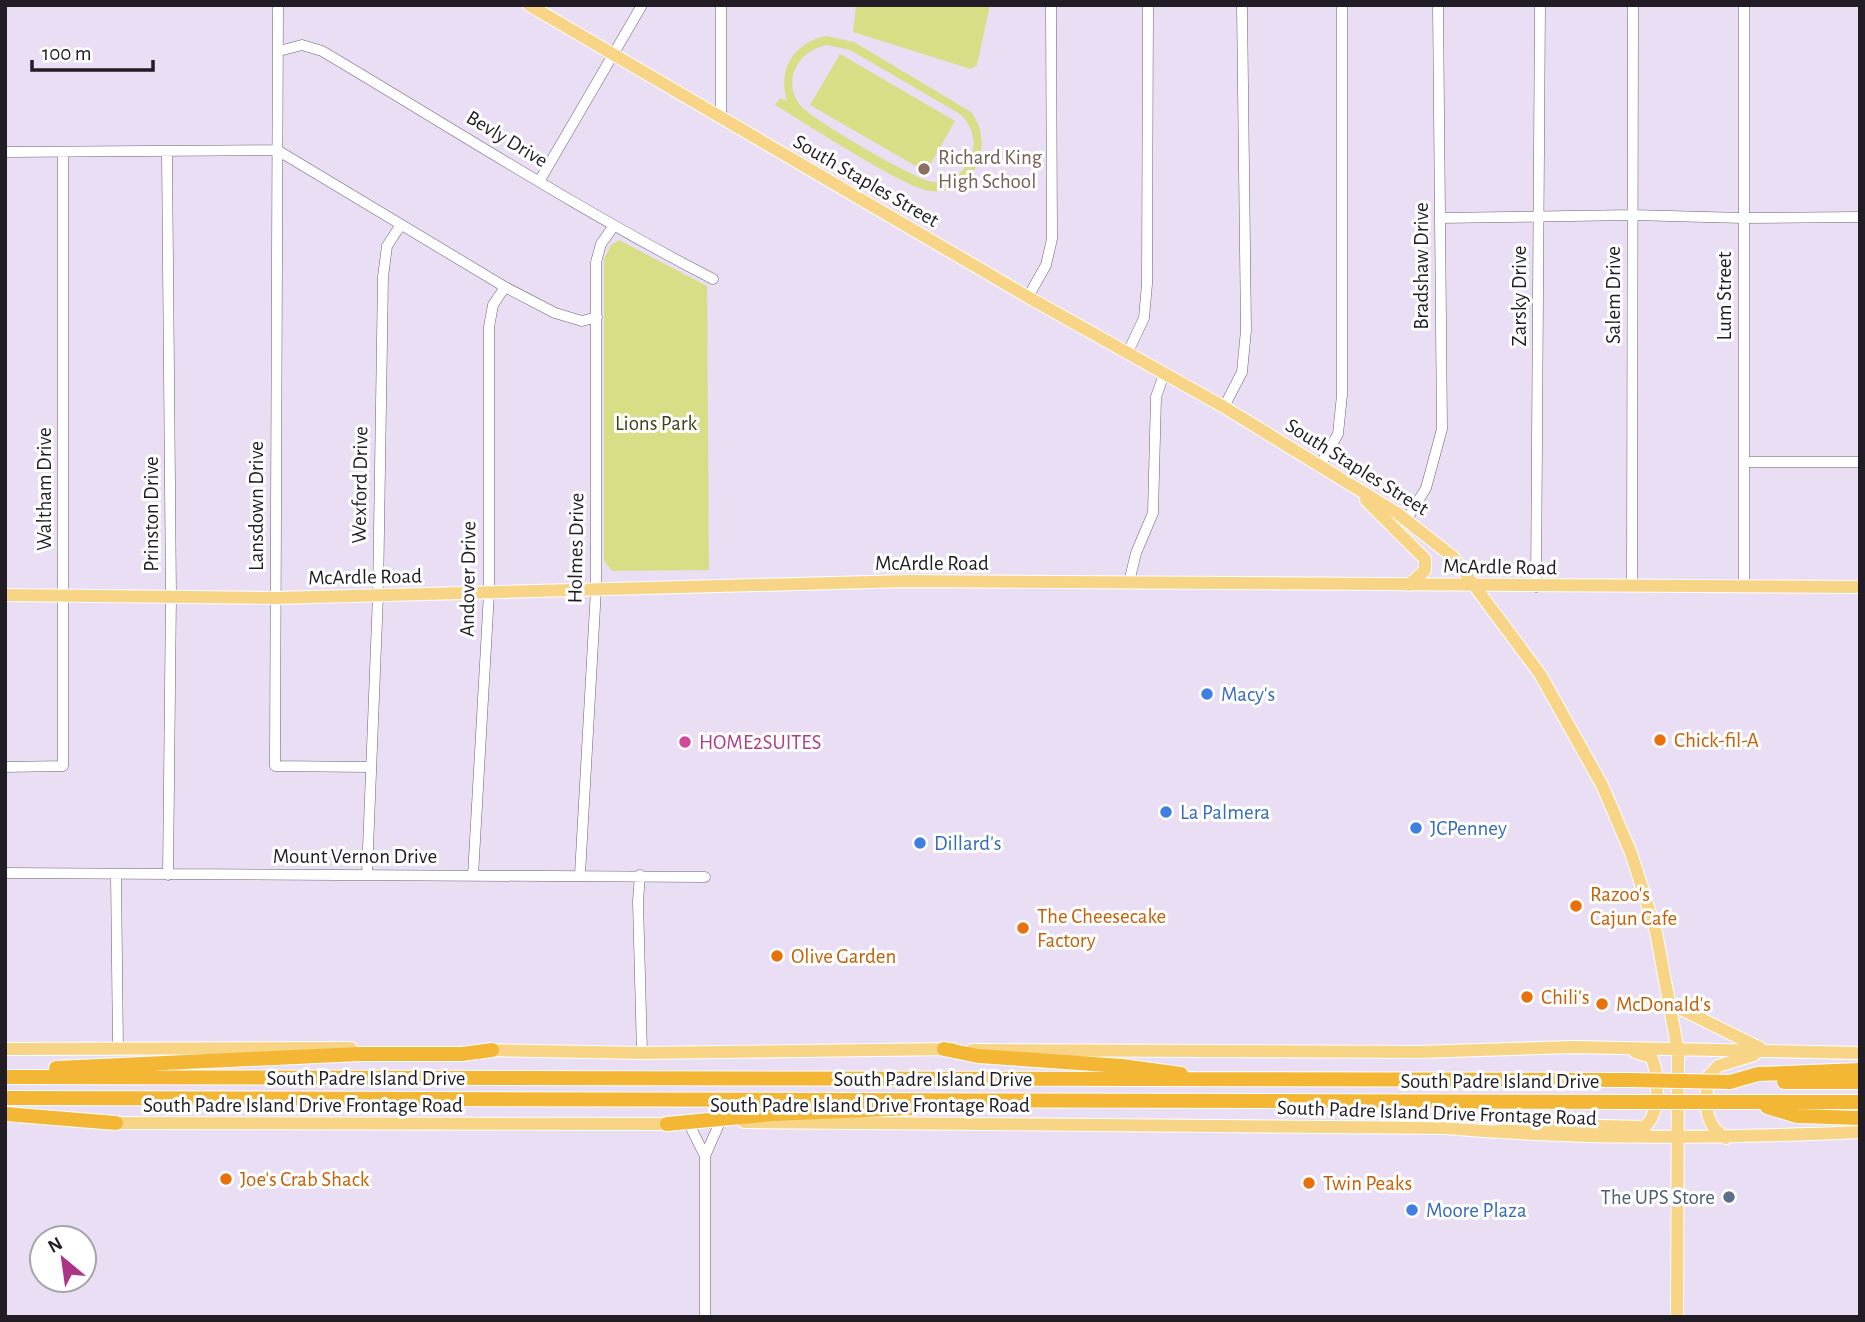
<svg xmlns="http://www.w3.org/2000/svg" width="1865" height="1322" font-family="'Alegreya Sans',sans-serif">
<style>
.green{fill:#d7de85;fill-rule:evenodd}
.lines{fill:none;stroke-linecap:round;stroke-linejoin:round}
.minor-casing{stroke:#6c6175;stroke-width:11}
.major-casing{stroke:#fff;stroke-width:14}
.highway-casing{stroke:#fff;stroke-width:16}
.minor{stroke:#fff;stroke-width:10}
.major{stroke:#f8d486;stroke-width:12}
.highway{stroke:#f4b735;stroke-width:14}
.highway-bridge-casing{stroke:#fff;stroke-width:16;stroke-linecap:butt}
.highway-bridge{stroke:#f4b735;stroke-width:14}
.education-dot{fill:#8d6e63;stroke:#fff;stroke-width:2.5}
.shop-dot{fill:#3f7fe0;stroke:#fff;stroke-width:2.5}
.food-dot{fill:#e8710a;stroke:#fff;stroke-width:2.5}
.hotel-dot{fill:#d1479c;stroke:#fff;stroke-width:2.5}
.service-dot{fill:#5c6f8a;stroke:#fff;stroke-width:2.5}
.labels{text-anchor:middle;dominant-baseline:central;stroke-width:6;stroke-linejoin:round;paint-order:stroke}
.street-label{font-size:21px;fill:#221d25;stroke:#fff}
.education-label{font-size:21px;fill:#785e54;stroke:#fff;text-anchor:start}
.park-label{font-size:21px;fill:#41441b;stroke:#fff}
.shop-label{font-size:21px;fill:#366cbe;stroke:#fff;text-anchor:start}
.food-label{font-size:21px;fill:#c56008;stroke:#fff;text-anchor:start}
.hotel-label{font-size:21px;fill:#b23c85;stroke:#fff;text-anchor:start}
.service-label{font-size:21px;fill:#4e5e75;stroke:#fff;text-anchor:end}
</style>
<rect width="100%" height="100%" fill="#eadef4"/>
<path class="green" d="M856 5H990L977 65 971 69 853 32Z
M826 36 854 42 971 112C996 145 975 194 931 191 905 189 804 122 775 105L780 98 787 101C777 70 794 42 826 36ZM827 45 850 50 960 114C972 125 977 142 971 157 965 173 949 183 933 182 917 181 809 118 800 105 781 80 799 50 827 45Z
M840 54 955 121 926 172 810 105Z
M619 240 707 286 709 570 612 571 604 561V259L611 245Z"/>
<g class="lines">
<g class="minor-casing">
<path id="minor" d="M278 5 275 766 370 767
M721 5V118
M1744 5V586
M279 51 302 45 322 51C452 128 579 210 713 279
M5 152 277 150 505 287 555 313 582 321 597 317
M167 153 171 596 168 875
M540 180 642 5
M1440 218 1632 215 1743 218 1860 217
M1028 297 1046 265 1052 239 1051 5
M1127 354 1144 318 1147 284 1148 5
M1224 407 1242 372 1246 330 1242 5
M1744 462H1860
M1319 467 1338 434 1342 395V5
M1407 519 1426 488 1442 429 1438 5
M1129 582 1136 553 1153 513 1156 397 1164 374
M1632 586 1633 5
M1536 587 1540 5
M5 767 63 766V153
M5 873 705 877
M367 874 378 595 383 277 387 246 400 226
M580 874 596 589V262L601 244 613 227
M116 875 118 1049
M640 875 638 901 642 1053
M473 876 489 593V327L493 305 505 287
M689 1124 705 1156
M705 1317V1156L720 1122"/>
</g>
<g class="major-casing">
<path id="major" d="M529 5 1028 297 1224 407 1397 513 1453 557 1540 674 1602 785 1631 853 1656 932 1678 1051 1677 1317
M1366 500 1425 559V570L1409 585
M5 595 275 598 907 581 1860 587
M1671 1004 1760 1048
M5 1049 351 1048
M485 1050 642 1053 953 1049
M972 1050 1420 1052 1573 1047 1860 1053
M744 1122 1445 1128C1583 1140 1721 1138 1860 1132
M107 1123 677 1124
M1497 1131 1514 1124 1644 1127C1660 1116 1660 1073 1651 1057L1635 1052
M1726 1138C1702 1124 1707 1103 1707 1078L1718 1066 1754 1055"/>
</g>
<g class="highway-casing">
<path id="highway" d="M944 1049 978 1056 1122 1066 1181 1074
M56 1068 360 1054H462L492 1050
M5 1077 1629 1080
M1730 1082 1758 1074 1860 1070
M1784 1082H1860
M5 1098 1628 1102
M1730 1102H1860
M1767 1107 1797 1116 1860 1118
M5 1114 116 1123
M667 1124 773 1114 912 1108"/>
</g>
<use href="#minor" class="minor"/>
<use href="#major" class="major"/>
<use href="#highway" class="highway"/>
<g class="highway-bridge-casing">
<path id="highway-bridge" d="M1629 1080 1730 1082
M1628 1102H1730"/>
</g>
<use href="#highway-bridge" class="highway-bridge"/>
</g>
<circle class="education-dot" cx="924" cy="169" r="7"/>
<g class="shop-dot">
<circle cx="1207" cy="694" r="7"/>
<circle cx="1166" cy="812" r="7"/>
<circle cx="1416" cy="828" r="7"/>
<circle cx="920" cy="843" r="7"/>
<circle cx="1412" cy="1210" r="7"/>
</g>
<g class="food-dot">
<circle cx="1660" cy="740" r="7"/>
<circle cx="1576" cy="906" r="7"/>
<circle cx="1023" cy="928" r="7"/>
<circle cx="777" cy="956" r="7"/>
<circle cx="1527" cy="997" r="7"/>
<circle cx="1602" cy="1004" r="7"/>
<circle cx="226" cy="1179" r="7"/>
<circle cx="1309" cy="1183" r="7"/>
</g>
<circle class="hotel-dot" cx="685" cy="742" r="7"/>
<circle class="service-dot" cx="1729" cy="1197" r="7"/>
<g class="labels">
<g class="street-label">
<text transform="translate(507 139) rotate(31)">Bevly Drive</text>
<text transform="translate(866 181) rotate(30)">South Staples Street</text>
<text transform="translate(1421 266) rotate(-90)">Bradshaw Drive</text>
<text transform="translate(1613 295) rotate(-90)">Salem Drive</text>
<text transform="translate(1519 296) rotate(-90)">Zarsky Drive</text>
<text transform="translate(1724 296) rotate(-90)">Lum Street</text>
<text transform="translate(1357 467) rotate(32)">South Staples Street</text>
<text transform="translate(360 485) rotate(-89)">Wexford Drive</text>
<text transform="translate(44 489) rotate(-90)">Waltham Drive</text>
<text transform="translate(256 506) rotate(-90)">Lansdown Drive</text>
<text transform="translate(151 514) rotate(-90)">Prinston Drive</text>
<text transform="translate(576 548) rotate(-89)">Holmes Drive</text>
<text x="932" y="563">McArdle Road</text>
<text transform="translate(1500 567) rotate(1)">McArdle Road</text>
<text transform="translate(365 577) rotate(-1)">McArdle Road</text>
<text transform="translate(468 579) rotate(-89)">Andover Drive</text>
<text x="355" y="856">Mount Vernon Drive</text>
<text x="366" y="1078">South Padre Island Drive</text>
<text x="933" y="1079">South Padre Island Drive</text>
<text x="1500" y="1081">South Padre Island Drive</text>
<text x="303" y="1105">South Padre Island Drive Frontage Road</text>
<text x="870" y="1105">South Padre Island Drive Frontage Road</text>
<text transform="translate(1437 1113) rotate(2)">South Padre Island Drive Frontage Road</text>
</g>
<g class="education-label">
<text x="938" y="157">Richard King<tspan x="938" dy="24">High School</tspan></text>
</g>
<g class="park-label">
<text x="656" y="423">Lions Park</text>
</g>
<g class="shop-label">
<text x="1221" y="694">Macy's</text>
<text x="1180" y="812">La Palmera</text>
<text x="1430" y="828">JCPenney</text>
<text x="934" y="843">Dillard's</text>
<text x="1426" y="1210">Moore Plaza</text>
</g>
<g class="food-label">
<text x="1674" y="740">Chick-fil-A</text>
<text x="1590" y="894">Razoo's<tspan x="1590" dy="24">Cajun Cafe</tspan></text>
<text x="1037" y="916">The Cheesecake<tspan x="1037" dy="24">Factory</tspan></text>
<text x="791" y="956">Olive Garden</text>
<text x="1541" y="997">Chili's</text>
<text x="1616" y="1004">McDonald's</text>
<text x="240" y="1179">Joe's Crab Shack</text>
<text x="1323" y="1183">Twin Peaks</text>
</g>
<g class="hotel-label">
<text x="699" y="742">HOME2SUITES</text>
</g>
<g class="service-label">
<text x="1715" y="1197">The UPS Store</text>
</g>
</g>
<rect width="1865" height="1322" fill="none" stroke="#221d25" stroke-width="14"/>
<g transform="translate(63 1259) rotate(331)"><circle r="33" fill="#ffffff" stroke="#a7a5a8" stroke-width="2"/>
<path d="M0-5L12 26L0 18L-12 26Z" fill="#ad3387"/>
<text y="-10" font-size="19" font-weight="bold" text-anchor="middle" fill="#221d25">N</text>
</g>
<path d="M32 60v10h121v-10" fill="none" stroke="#221d25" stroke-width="3.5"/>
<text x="42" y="60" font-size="21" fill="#221d25" stroke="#ffffff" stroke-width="5" paint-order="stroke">100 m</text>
</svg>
